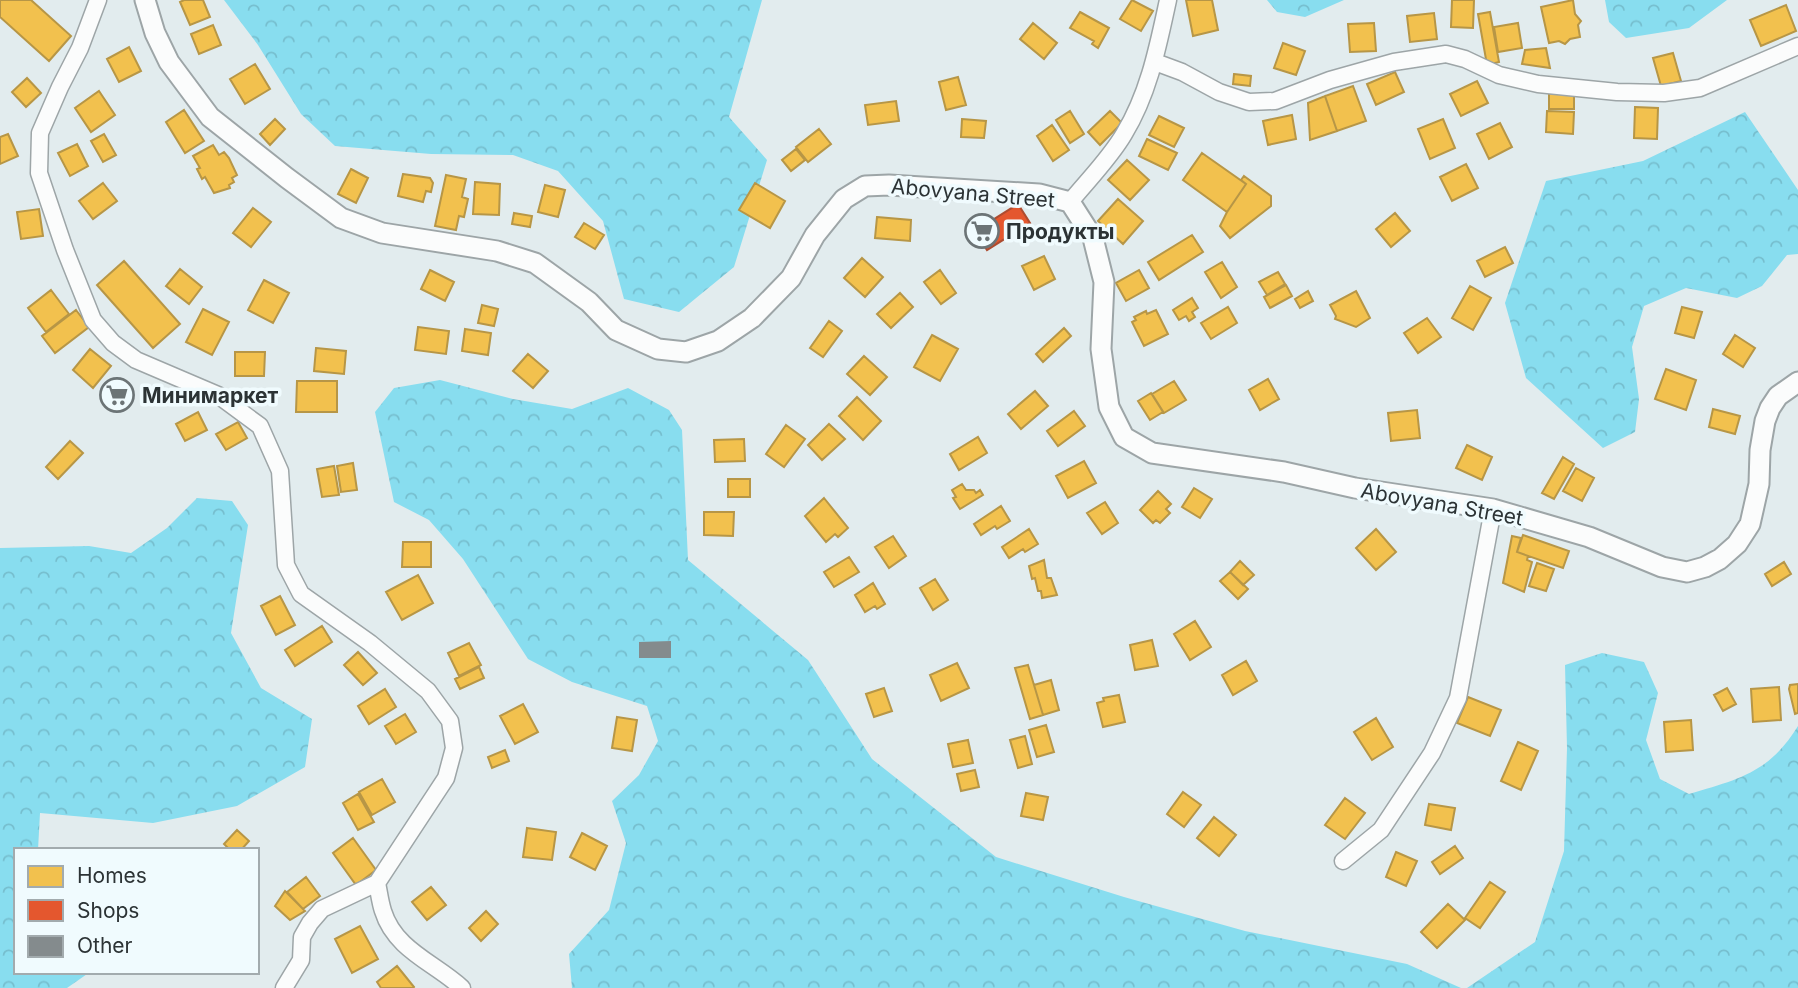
<svg xmlns="http://www.w3.org/2000/svg" width="1798" height="988" font-family="Inter,sans-serif">
<style>
.forest{fill:url(#forest-crowns)}
.homes{fill:#f2c14e;stroke:#b79646;stroke-width:2}
.shops{fill:#e4572e;stroke:#ad4c30;stroke-width:2}
.building{fill:#848b8d}
.lines{fill:none;stroke-linecap:round;stroke-linejoin:round}
.minor-casing{stroke:#9da5a7;stroke-width:19}
.tertiary-casing{stroke:#9da5a7;stroke-width:23}
.minor{stroke:#fbfcfc;stroke-width:16}
.tertiary{stroke:#fbfcfc;stroke-width:19}
.labels{text-anchor:middle;dominant-baseline:central;stroke-width:7;stroke-linejoin:round;paint-order:stroke}
.street-label{font-size:21px;fill:#2c3335;stroke:#f0fbfe}
.poi-label{font-size:21px;font-weight:bold;fill:#2c3335;stroke:#f0fbfe;text-anchor:start}
</style>
<defs>
<pattern id="forest-crowns" width="20" height="18" patternUnits="userSpaceOnUse" patternTransform="scale(1.75)"><rect width="20" height="18" fill="#88ddef"/><path d="M2 6a3 3 0 1 1 6 0M12 15a3 3 0 1 1 6 0" fill="none" stroke="#76bece"/></pattern>
</defs>
<rect width="100%" height="100%" fill="#e2ecee"/>
<path class="forest" d="M224 0H762L729 117 767 160 734 267 679 312 624 299 603 221 558 171 513 155 431 154 335 146 301 114 258 45Z
M1267 0H1344L1305 17 1277 12Z
M1605 0H1727L1689 28 1626 38 1609 22Z
M1745 112 1798 190V254L1787 255 1762 286 1737 298 1686 288 1644 306 1632 347 1639 399 1635 432 1603 448 1526 378 1505 303 1546 181 1643 161Z
M440 380 513 399 572 409 628 388 669 410 682 430 688 560 808 660 872 759 996 857 1124 897 1245 931 1407 964 1461 988H572L569 954 609 910 626 843 612 801 639 775 658 741 647 706 572 682 528 659 463 559 429 520 394 502 375 412 394 388Z
M197 498 232 501 248 525 231 633 261 688 312 719 305 767 237 806 153 823 40 813 38 850H16V972H90L67 988H0V548L89 546 131 553 167 528Z
M1602 653 1644 662 1658 693 1646 740 1660 779 1689 794C1739 779 1769 773 1798 726V988H1467L1535 942 1564 851 1567 748 1565 665Z"/>
<path class="homes" d="M0 0H31L71 36 49 61 0 17Z
M184 0H203L210 17 190 25 180 2Z
M1132 0 1153 11 1141 31 1120 19Z
M1186 0H1212L1218 30 1193 36Z
M1452 0H1474L1473 28 1451 27Z
M1573 0 1575 14 1581 21 1578 25 1580 37 1570 39 1565 44 1559 41 1549 43 1541 7Z
M1786 5 1796 31 1761 46 1750 20Z
M1080 12 1109 28 1098 48 1092 44 1094 41 1070 28Z
M1490 12 1499 62 1487 65 1478 14Z
M1434 13 1437 39 1410 42 1407 16Z
M1033 23 1057 43 1044 59 1020 39Z
M1374 23 1376 51 1350 52 1348 24Z
M1518 23 1522 48 1498 52 1494 27Z
M213 25 221 45 199 54 191 34Z
M1283 43 1305 51 1296 75 1274 68Z
M129 47 141 71 119 82 107 59Z
M1546 48 1550 68 1522 64 1525 50Z
M1673 53 1681 81 1661 86 1653 58Z
M255 64 270 89 245 104 230 79Z
M1395 72 1404 92 1376 105 1367 84Z
M1234 74 1251 76 1250 86 1233 84Z
M958 77 966 105 946 110 939 82Z
M27 78 41 93 26 107 12 92Z
M1477 81 1488 103 1461 116 1450 94Z
M1353 86 1366 121 1337 131 1325 96Z
M99 91 115 115 91 132 75 108Z
M1549 93 1574 94V109H1549Z
M1325 96 1337 131 1310 140 1308 103Z
M896 101 899 121 868 125 865 105Z
M1635 107 1658 108 1657 139 1634 138Z
M184 110 204 141 185 153 166 122Z
M1070 111 1084 134 1070 143 1056 120Z
M1110 111 1122 123 1100 145 1088 132Z
M1547 111 1574 112 1573 134 1546 132Z
M1292 115 1296 139 1268 145 1263 121Z
M1159 116 1184 128 1174 147 1149 135Z
M275 119 285 129 270 145 260 134Z
M962 119 986 121 984 138 961 137Z
M1443 119 1455 148 1430 159 1418 129Z
M1500 123 1512 147 1489 159 1477 134Z
M1052 125 1069 150 1053 161 1037 136Z
M819 129 831 144 808 162 796 147Z
M8 134 18 156 0 164V137Z
M104 134 116 155 103 162 91 141Z
M1147 139 1177 153 1168 170 1139 156Z
M77 144 88 166 70 176 58 153Z
M213 145 219 155 224 152 229 158 237 175 232 178 234 182 229 185 230 188 214 193 205 177 202 179 197 169 200 168 193 156Z
M796 149 805 160 791 171 782 160Z
M1202 153 1246 184 1227 212 1183 180Z
M1127 160 1149 180 1130 200 1108 180Z
M1466 164 1478 188 1452 201 1440 177Z
M351 169 368 178 356 203 338 194Z
M403 174 430 178 433 183 431 192 426 191 423 202 398 196Z
M446 175 466 179 462 197 468 199 464 217 459 216 456 230 435 226Z
M1244 176 1271 196V206L1230 238 1220 226 1227 212 1246 184 1241 180Z
M475 182 500 184 499 215 473 214Z
M103 183 117 201 93 219 79 201Z
M755 183 785 201 770 228 739 210Z
M545 185 565 190 558 217 538 212Z
M1118 199 1143 221 1123 244 1098 221Z
M253 208 271 222 251 247 233 233Z
M39 209 43 236 21 239 17 212Z
M514 213 532 216 530 227 512 224Z
M1395 213 1410 231 1391 247 1376 229Z
M877 217 911 220 910 241 875 238Z
M584 223 604 235 595 249 575 237Z
M1192 235 1203 252 1159 280 1148 262Z
M1505 247 1513 263 1485 277 1477 261Z
M1044 256 1055 279 1034 290 1022 266Z
M862 258 883 277 865 297 844 278Z
M124 261 180 324 153 348 97 285Z
M1222 262 1237 287 1221 298 1205 272Z
M180 269 202 287 189 304 166 286Z
M430 270 454 282 445 301 421 289Z
M940 270 956 293 941 304 924 282Z
M1139 270 1149 288 1126 301 1116 283Z
M1278 272 1285 284 1267 295 1259 282Z
M264 280 289 293 273 323 248 310Z
M1286 285 1292 296 1270 308 1264 297Z
M1470 286 1491 298 1473 330 1452 318Z
M51 290 69 314 46 332 28 308Z
M1308 291 1313 301 1300 308 1295 299Z
M1356 291 1370 318 1356 327 1335 319 1336 316 1330 305Z
M900 293 913 307 891 328 877 314Z
M1192 298 1198 308 1192 312 1195 317 1189 321 1186 316 1179 320 1173 310Z
M482 305 498 309 494 326 478 323Z
M1228 307 1237 323 1211 339 1201 323Z
M1682 307 1702 312 1694 338 1675 333Z
M203 309 229 322 212 355 186 342Z
M76 310 89 327 55 353 42 336Z
M1156 310 1168 334 1144 346 1132 322 1136 320 1134 317 1146 311 1147 314Z
M1427 318 1441 337 1418 353 1404 333Z
M829 321 842 331 823 357 810 348Z
M418 327 449 331 446 354 415 350Z
M1064 328 1071 336 1043 362 1036 354Z
M465 329 491 333 488 355 462 351Z
M932 335 958 349 940 381 914 367Z
M1735 335 1755 348 1743 367 1723 354Z
M316 348 346 351 344 374 314 371Z
M90 349 111 366 93 388 73 370Z
M235 352H265L264 376H235Z
M528 354 548 371 533 388 513 371Z
M864 356 887 377 870 395 847 374Z
M1666 369 1696 380 1686 410 1655 399Z
M1268 379 1279 399 1260 410 1249 390Z
M297 381H337V412H296Z
M1174 381 1186 400 1164 413 1152 394Z
M1035 391 1048 406 1021 429 1008 414Z
M1151 393 1163 412 1150 420 1138 401Z
M857 397 881 421 863 440 839 416Z
M1713 409 1740 416 1735 434 1709 427Z
M1417 410 1420 438 1391 441 1388 413Z
M1074 411 1085 426 1058 446 1047 431Z
M198 412 207 430 185 441 176 424Z
M238 422 247 438 226 450 216 434Z
M829 424 845 439 822 460 808 445Z
M786 425 805 439 784 467 766 454Z
M978 437 987 453 959 470 950 454Z
M744 439 745 461 715 462 714 440Z
M70 441 83 453 58 479 46 467Z
M1467 445 1492 457 1482 480 1456 468Z
M1563 457 1574 464 1554 499 1542 493Z
M1084 461 1096 483 1068 498 1056 476Z
M353 463 357 490 341 492 337 466Z
M334 466 339 495 322 497 317 469Z
M1576 468 1594 478 1582 501 1563 491Z
M728 479H750V497H728Z
M962 484 966 490H974L976 493 980 490 983 495 960 509 953 498 956 497 952 490Z
M1194 488 1212 499 1200 518 1182 507Z
M1158 491 1171 504 1166 509 1170 513 1160 523 1156 520 1153 523 1140 510Z
M824 498 848 528 838 537 835 534 826 542 805 516Z
M1105 502 1118 523 1102 534 1087 513Z
M1001 506 1010 521 997 529 995 526 981 535 974 524Z
M704 512H734L733 536 704 535Z
M1029 529 1038 544 1025 552 1023 549 1009 558 1002 547Z
M1376 529 1396 552 1376 570 1356 548Z
M1523 535 1569 551 1563 568 1517 552Z
M893 536 906 556 889 568 875 547Z
M1512 536 1521 538 1517 552 1528 556 1527 560 1532 562 1524 592 1503 583Z
M403 542H431V567H402Z
M849 557 859 572 834 587 824 572Z
M1044 560 1047 578H1051L1057 595 1042 598 1041 591H1038L1035 578 1032 579 1029 566Z
M1240 561 1254 575 1243 585 1230 572Z
M1784 562 1791 574 1772 586 1765 574Z
M1537 563 1554 569 1546 591 1529 586Z
M1230 572 1248 589 1238 599 1220 581Z
M418 575 433 603 402 620 386 592Z
M935 579 948 600 933 610 920 588Z
M873 583 885 604 877 609 875 606 865 612 855 595Z
M280 596 295 625 276 635 261 606Z
M1195 621 1211 647 1190 660 1174 634Z
M322 626 332 642 295 666 285 650Z
M1152 640 1158 666 1135 670 1130 645Z
M469 643 481 665 459 676 448 653Z
M358 652 377 673 363 685 344 665Z
M1246 661 1257 681 1233 695 1222 675Z
M957 663 969 688 941 701 930 675Z
M1028 665 1043 715 1030 719 1015 668Z
M479 667 484 678 460 689 455 679Z
M1051 680 1059 710 1043 715 1034 685Z
M1798 684V713L1795 714 1789 689 1790 685Z
M1779 687 1781 720 1753 722 1751 689Z
M884 688 892 711 874 717 866 694Z
M1727 688 1736 704 1723 711 1714 695Z
M385 689 396 707 369 724 358 706Z
M1119 695 1125 722 1103 727 1097 703 1104 701 1103 698Z
M1468 697 1501 710 1490 736 1457 723Z
M523 704 538 732 515 744 500 716Z
M405 714 416 732 396 744 385 726Z
M617 717 637 720 632 751 612 748Z
M1376 718 1393 747 1372 760 1354 732Z
M1691 720 1693 750 1666 752 1664 722Z
M1046 725 1054 752 1037 757 1029 730Z
M1025 736 1032 764 1018 768 1010 740Z
M968 740 973 763 953 767 948 744Z
M1518 742 1538 751 1521 790 1501 781Z
M505 750 509 761 492 768 488 757Z
M975 770 979 787 961 791 957 774Z
M382 779 395 802 372 815 359 792Z
M1183 792 1201 805 1184 827 1167 814Z
M1026 793 1048 797 1043 820 1021 816Z
M358 794 374 822 358 830 343 803Z
M1345 798 1365 813 1345 839 1325 825Z
M1429 804 1455 808 1451 830 1425 825Z
M1214 817 1236 835 1219 856 1197 838Z
M527 828 556 832 552 860 523 857Z
M237 830 249 841 241 850H230L224 844Z
M582 833 607 846 595 870 570 857Z
M353 838 376 870 356 885 333 853Z
M1455 846 1463 858 1440 874 1432 862Z
M1396 852 1417 861 1406 886 1386 877Z
M306 877 320 896 303 909 287 892Z
M1490 882 1505 892 1480 928 1465 918Z
M431 887 446 905 427 920 412 902Z
M285 891 305 911 290 920 275 906Z
M1448 904 1465 920 1437 948 1421 932Z
M486 911 498 924 481 941 469 928Z
M360 926 378 959 352 973 335 939Z
M397 966 414 987 413 988H381L377 982Z"/>
<path class="shops" d="M1018 204 1030 223 987 250 975 231Z
M117 384 129 392 118 407 106 399Z"/>
<path class="building" d="M671 641V658H639V642Z"/>
<g class="lines">
<g class="minor-casing">
<path id="minor" d="M98 0 80 48 60 87 40 133 39 173 65 250 93 320 113 343 136 360 218 395 260 426 280 471 286 565 301 594 370 643 428 691 450 721 454 748 446 778 377 883C379 892 380 902 383 911 395 950 435 963 462 988
M1155 62 1182 72 1219 92 1249 102 1275 101 1330 80 1394 62 1446 54 1465 59 1499 75 1538 84 1617 92 1664 93 1700 88 1798 46
M1070 202C1088 180 1110 158 1124 134 1149 93 1158 46 1168 0
M1343 861 1381 830 1432 753 1458 698 1493 509
M284 988 301 960 302 937 310 923 322 909 377 883"/>
</g>
<g class="tertiary-casing">
<path id="tertiary" d="M145 0 155 33 169 62 210 117 287 178 341 218 382 233 497 251 535 263 589 302 616 330 658 349 686 352 718 341 752 318 791 278 815 235 844 199 865 186 889 185 1039 194 1070 202 1093 238 1104 282 1101 349 1109 407 1124 437 1152 453 1284 472 1355 488 1493 509 1589 537 1662 567 1687 572 1705 567 1720 559 1737 544 1750 524 1759 484 1760 450 1765 421 1770 408 1778 396 1798 382"/>
</g>
<use href="#minor" class="minor"/>
<use href="#tertiary" class="tertiary"/>
</g>
<defs>
<g id="supermarket-ring" transform="scale(1.75)"><circle r="9.5" fill="#f0fbfe" stroke="#6c7476" stroke-width="1.5"/><path d="M-6-5.5h2.5l.6 2H6L4.5 2H-2.5L-4.4-4H-6ZM-1.5 3.2a1.3 1.3 0 1 0 .1 0ZM3 3.2a1.3 1.3 0 1 0 .1 0Z" fill="#6c7476"/></g>
</defs>
<g fill-rule="evenodd">
<use href="#supermarket-ring" x="982" y="231"/>
<use href="#supermarket-ring" x="117" y="395"/>
</g>
<g class="labels">
<g class="street-label">
<text transform="translate(973 193) rotate(5)">Abovyana Street</text>
<text transform="translate(1442 504) rotate(10)">Abovyana Street</text>
</g>
<g class="poi-label">
<text x="1006" y="231">Продукты</text>
<text x="142" y="395">Минимаркет</text>
</g>
</g>
<rect x="14" y="848" width="245" height="126" fill="#f0fbfe" stroke="#a2abae" stroke-width="2"/>
<rect x="28" y="866" width="35" height="21" fill="#f2c14e" stroke="#a2abae" stroke-width="2"/>
<text x="77" y="883" font-size="21" fill="#2c3335">Homes</text>
<rect x="28" y="900" width="35" height="21" fill="#e4572e" stroke="#a2abae" stroke-width="2"/>
<text x="77" y="918" font-size="21" fill="#2c3335">Shops</text>
<rect x="28" y="936" width="35" height="21" fill="#848b8d" stroke="#a2abae" stroke-width="2"/>
<text x="77" y="953" font-size="21" fill="#2c3335">Other</text>
</svg>
